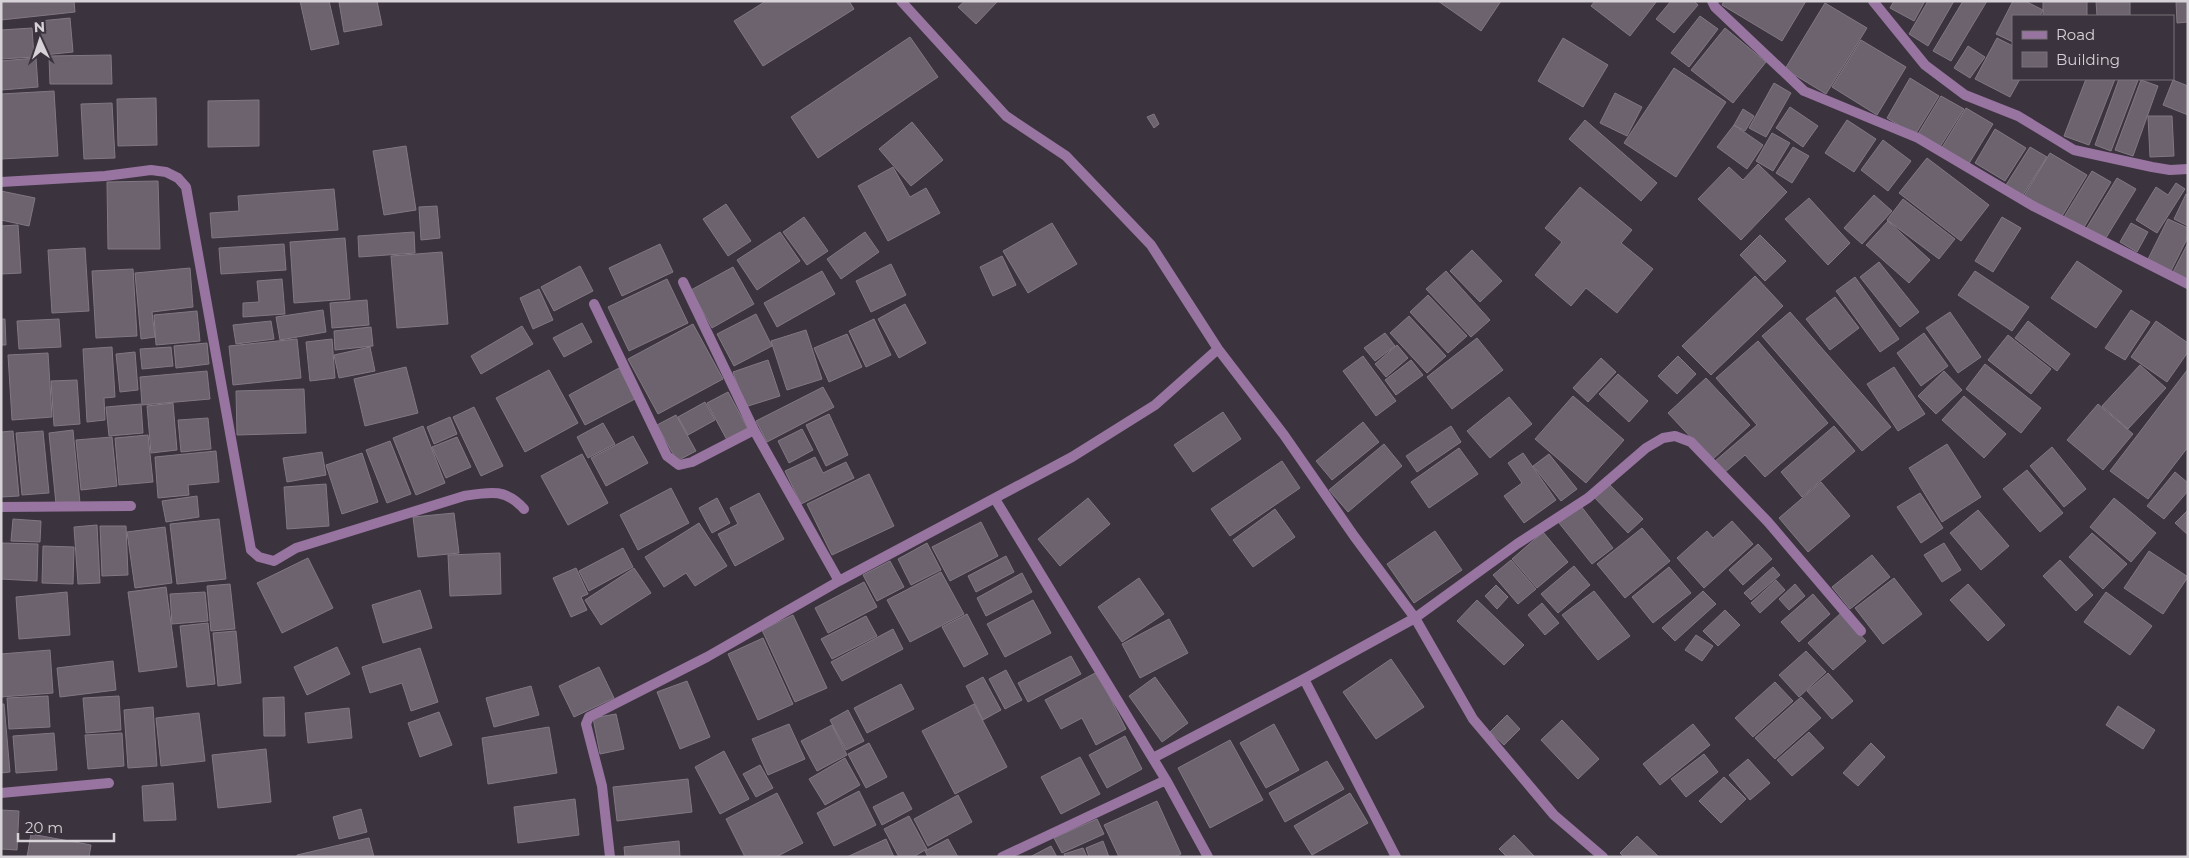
<svg xmlns="http://www.w3.org/2000/svg" width="2189" height="858" font-family="Montserrat,sans-serif">
<style>
.building{fill:#6c636e;stroke:#817883}
.lines{fill:none;stroke-linecap:round;stroke-linejoin:round}
.minor{stroke:#9874a1;stroke-width:10}
</style>
<rect width="100%" height="100%" fill="#3b333d"/>
<path class="building" d="M1 1H74L75 12 1 20Z
M300 1H329L339 44 311 50Z
M377 1 382 25 344 32 339 2Z
M766 1H849L854 9 763 66 734 21Z
M965 1H998L976 24 958 7Z
M1438 1H1501L1481 31Z
M1595 1H1657L1630 36 1591 6Z
M1671 1H1694L1698 5 1674 33 1656 19Z
M1724 1H1806L1782 41 1722 5Z
M1894 1H1925L1914 21 1890 8Z
M1928 1H1954L1928 46 1909 34Z
M1963 1H1987L1951 61 1933 51Z
M2013 1H2025L2043 10 2040 16H2013V42L1996 34Z
M2043 1H2087V16H2043Z
M2096 1H2130V16H2097Z
M2176 1H2188V22L2177 23Z
M1825 3 1867 28 1826 94 1785 69Z
M1700 16 1718 29 1689 67 1671 53Z
M70 18 73 52 43 55 40 21Z
M32 28 34 57 1 59V30Z
M1725 28 1766 62 1733 103 1691 70Z
M910 37 938 77 818 158 791 117Z
M1563 38 1608 65 1583 107 1538 81Z
M1997 38 2013 46V79H2020L2010 97 1975 79Z
M1861 40 1906 67 1877 115 1832 87Z
M1968 46 1985 57 1970 78 1954 68Z
M111 55 112 84H50L49 56Z
M36 58 38 87 1 90V61Z
M1674 68 1726 102 1676 177 1624 143Z
M1910 78 1939 96 1915 135 1887 118Z
M2086 79H2115L2089 145 2064 136Z
M2119 79 2138 80 2111 151 2095 145Z
M2141 80 2158 86 2133 156 2115 150Z
M2173 80 2188 86V115L2163 105Z
M1774 83 1791 93 1766 137 1749 128Z
M54 91 58 156 1 159V94Z
M1615 93 1642 107 1627 136 1600 123Z
M1941 96 1964 109 1940 147 1918 134Z
M156 98 157 145 118 146 117 99Z
M259 100V146L208 147V101Z
M112 103 115 158 84 159 81 104Z
M1790 107 1818 126 1803 147 1776 128Z
M1966 108 1993 124 1968 165 1941 149Z
M1743 109 1754 116 1745 131 1734 125Z
M1154 114 1159 124 1154 128 1147 117Z
M2148 116H2172L2174 156 2150 157Z
M1585 120 1657 183 1641 201 1569 139Z
M1847 120 1876 139 1854 172 1825 153Z
M912 122 943 160 911 186 879 149Z
M1734 125 1763 145 1747 169 1717 147Z
M1995 129 2026 148 2005 181 1975 163Z
M1772 133 1790 143 1773 171 1756 161Z
M1883 140 1911 161 1888 191 1861 170Z
M406 146 416 210 384 215 373 151Z
M1793 147 1809 156 1792 183 1776 173Z
M2030 147 2047 157 2023 195 2006 185Z
M2050 153 2087 175 2061 218 2024 196Z
M1927 158 1989 205 1961 241 1899 193Z
M1758 164 1787 192 1741 240 1698 199 1729 167 1743 180Z
M893 167 910 197 926 188 940 213 888 241 858 186Z
M2092 171 2111 182 2083 229 2064 217Z
M2117 178 2136 189 2104 241 2086 229Z
M158 181 160 249H108L107 182Z
M2176 183 2185 189 2157 233 2136 220 2156 187 2168 195Z
M1580 187 1632 230 1621 243 1653 269 1617 313 1586 288 1571 306 1535 275 1562 242 1545 228Z
M334 189 338 230 212 238 210 213 239 211 238 196Z
M1 191 35 198 29 226 1 220Z
M2186 194 2188 195V226L2174 219Z
M1874 195 1892 211 1862 244 1844 228Z
M1809 198 1850 243 1828 265 1785 219Z
M1903 199 1955 239 1939 259 1887 220Z
M726 204 751 241 728 256 703 219Z
M437 206 440 238 421 240 419 207Z
M804 217 828 251 807 265 783 232Z
M2002 217 2021 228 1993 272 1975 261Z
M2168 219 2188 228V237L2171 271 2148 259Z
M1888 221 1930 260 1909 283 1866 245Z
M1052 223 1077 264 1028 293 1003 251Z
M2131 223 2148 232 2137 252 2120 242Z
M18 225 21 273 1 274V226Z
M414 232 415 253 359 257 358 236Z
M780 232 800 261 757 290 737 260Z
M865 232 879 252 841 279 827 259Z
M1760 235 1786 261 1765 281 1740 255Z
M345 238 350 299 294 303 290 242Z
M2188 243V280L2173 272Z
M284 244 286 270 221 274 219 248Z
M660 244 673 272 622 296 609 268Z
M85 248 89 311 52 313 48 250Z
M1472 250 1502 281 1480 302 1450 271Z
M442 252 448 324 397 328 391 256Z
M1002 256 1016 285 993 296 980 267Z
M2077 261 2122 291 2096 328 2051 298Z
M1879 262 1919 312 1900 327 1860 277Z
M891 264 906 295 871 312 856 281Z
M580 266 593 291 554 311 541 287Z
M733 267 754 304 712 328 691 290Z
M190 268 193 307 152 312 155 337 141 339 135 273Z
M133 269 137 336 96 338 92 271Z
M822 271 835 294 777 327 764 303Z
M1446 271 1490 320 1471 337 1426 289Z
M1975 271 2029 307 2012 331 1958 295Z
M1755 276 1783 306 1711 375 1682 346Z
M1855 277 1899 339 1880 352 1836 291Z
M282 279 285 314 243 317V303L259 302 257 281Z
M667 279 688 323 629 351 608 307Z
M539 289 553 320 533 329 520 298Z
M1428 295 1467 336 1448 353 1410 312Z
M1835 297 1859 328 1830 350 1806 319Z
M367 300 369 325 332 328 330 303Z
M905 304 926 343 899 358 878 319Z
M323 310 326 332 280 340 276 317Z
M2131 310 2150 322 2125 360 2105 348Z
M197 311 200 341 156 345 154 315Z
M1790 312 1891 427 1862 451 1762 336Z
M1950 312 1981 357 1958 373 1926 328Z
M756 314 772 346 734 366 717 334Z
M1409 316 1446 356 1427 373 1390 333Z
M1 319H5L6 345H1Z
M59 319 61 347 19 349 17 321Z
M874 319 891 355 866 367 849 331Z
M271 321 274 339 236 344 233 325Z
M2028 321 2070 354 2057 371 2015 338Z
M2156 321 2188 343V352L2167 382 2131 357Z
M582 323 592 342 564 357 553 338Z
M693 324 723 379 658 414 628 359Z
M522 326 533 344 481 374 471 356Z
M371 327 373 346 335 350 334 331Z
M806 330 822 379 787 390 771 341Z
M1385 333 1395 346 1375 361 1364 348Z
M1924 333 1948 366 1921 386 1897 353Z
M847 334 862 367 829 382 814 348Z
M2008 335 2051 369 2031 394 1988 360Z
M1477 338 1503 370 1452 409 1427 377Z
M297 339 301 378 233 385 229 346Z
M332 339 335 378 310 381 306 342Z
M1758 341 1828 423 1765 477 1745 455 1724 473 1715 461 1757 425 1716 378Z
M207 343 209 364 176 368 174 346Z
M1397 345 1408 358 1386 377 1375 364Z
M112 347 115 397 104 398 105 420 87 422 83 349Z
M171 347 173 366 142 369 140 349Z
M370 347 375 371 339 378 334 355Z
M135 352 138 390 120 392 116 354Z
M48 353 52 417 12 420 8 355Z
M1363 356 1396 401 1376 416 1343 371Z
M1678 356 1696 374 1677 394 1658 376Z
M1601 358 1616 372 1588 402 1573 388Z
M768 360 780 396 745 407 733 372Z
M1411 360 1423 375 1396 395 1385 380Z
M1985 364 2041 408 2021 433 1966 389Z
M2140 365 2166 388 2128 429 2102 406Z
M406 367 418 413 365 426 354 379Z
M1894 367 1925 414 1898 431 1867 384Z
M619 368 635 399 585 425 569 395Z
M2188 369V447L2148 499 2110 471Z
M549 370 578 423 525 452 496 398Z
M207 371 210 399 142 405 140 377Z
M1944 371 1962 390 1936 414 1918 396Z
M1618 374 1648 401 1629 422 1599 394Z
M1706 378 1750 425 1712 460 1668 413Z
M77 380 80 424 54 426 51 381Z
M823 387 834 407 767 442 756 421Z
M304 389 306 433 237 435 236 391Z
M728 392 748 429 727 440 707 403Z
M1573 396 1624 440 1586 483 1535 439Z
M1964 396 2006 434 1984 458 1942 420Z
M1509 397 1532 424 1490 458 1467 431Z
M705 402 715 420 688 435 678 417Z
M173 403 177 450 151 453 147 406Z
M141 404 143 433 109 436 106 407Z
M2098 404 2133 434 2103 470 2067 440Z
M474 407 503 466 481 476 453 417Z
M1223 412 1241 439 1193 472 1174 445Z
M829 414 848 455 826 466 806 425Z
M676 415 696 451 677 461 657 425Z
M450 417 457 434 434 444 427 427Z
M208 418 211 449 181 452 178 420Z
M1363 422 1379 442 1332 480 1316 461Z
M603 423 615 444 588 458 577 437Z
M423 426 445 483 416 495 393 438Z
M1451 426 1461 442 1417 472 1406 456Z
M1834 426 1855 451 1802 497 1781 472Z
M802 429 813 450 789 463 778 441Z
M73 430 80 503 56 504 49 433Z
M13 431 19 496 1 497V432Z
M43 431 49 493 22 495 16 433Z
M148 435 153 482 119 485 115 438Z
M633 436 648 463 606 486 591 458Z
M112 437 117 486 81 490 76 440Z
M457 437 471 467 446 478 432 447Z
M390 441 411 494 387 503 366 450Z
M1384 444 1402 466 1348 512 1329 490Z
M1947 444 1981 497 1942 522 1909 468Z
M2052 447 2086 489 2064 507 2030 466Z
M1459 448 1478 474 1429 508 1411 482Z
M216 451 219 482 188 485 189 495 158 498 155 457Z
M322 452 326 475 287 482 283 458Z
M362 453 378 502 342 514 326 465Z
M1523 453 1556 500 1524 523 1504 496 1522 483 1508 463Z
M582 454 608 503 568 525 541 476Z
M1549 454 1577 489 1561 501 1533 466Z
M815 457 823 473 846 462 854 478 801 504 785 471Z
M1282 461 1300 488 1230 536 1211 509Z
M2027 470 2063 513 2040 532 2003 489Z
M2175 472 2188 483V491L2164 519 2147 506Z
M869 474 894 526 832 555 807 504Z
M1821 482 1850 516 1808 552 1779 518Z
M1608 483 1643 519 1628 533 1594 497Z
M326 484 329 526 287 529 284 487Z
M671 488 689 523 638 550 620 515Z
M759 493 784 539 735 566 718 534 738 524 730 508Z
M1920 493 1943 528 1921 543 1897 507Z
M197 496 199 517 166 522 162 501Z
M717 498 730 523 712 533 699 508Z
M1088 498 1110 524 1060 566 1038 539Z
M2114 498 2156 533 2131 562 2090 527Z
M1581 506 1613 548 1592 564 1559 523Z
M1275 509 1295 537 1253 567 1233 540Z
M1978 510 2009 546 1981 570 1950 533Z
M2188 510V535L2175 523Z
M454 513 459 553 418 557 413 517Z
M13 519 41 521 40 542 11 541Z
M219 519 226 579 177 584 170 524Z
M1732 521 1753 544 1704 588 1677 558 1707 531 1713 538Z
M981 522 998 556 950 581 932 547Z
M699 523 727 566 695 586 686 573 664 587 645 557Z
M97 525 100 583 78 584 74 527Z
M100 526H126L128 575 102 576Z
M165 527 172 583 135 588 127 532Z
M1642 528 1670 561 1625 598 1597 564Z
M1435 531 1462 570 1414 603 1387 564Z
M1543 532 1568 562 1537 588 1512 559Z
M2092 533 2127 564 2103 589 2069 557Z
M1 543 38 544 37 581 1 579Z
M927 543 941 570 911 585 898 559Z
M1944 543 1961 570 1942 582 1924 555Z
M1758 544 1772 559 1743 585 1729 570Z
M43 546 74 547 73 584 42 583Z
M623 548 633 567 589 591 579 571Z
M2149 551 2188 577 2163 614 2124 588Z
M500 553 501 594 450 596 448 555Z
M1872 555 1890 577 1850 609 1832 587Z
M1006 556 1014 572 976 592 968 576Z
M308 558 333 608 282 633 257 583Z
M1511 560 1536 589 1518 604 1493 575Z
M2060 560 2093 595 2076 611 2043 576Z
M890 561 904 587 877 601 863 575Z
M1574 566 1590 585 1558 613 1541 594Z
M1669 567 1691 593 1653 623 1632 597Z
M1773 567 1780 575 1751 600 1744 593Z
M576 568 588 594 581 597 587 610 571 617 553 578Z
M634 568 651 593 601 625 585 600Z
M941 572 964 614 910 642 887 600Z
M1022 573 1032 592 986 616 977 598Z
M1139 578 1164 614 1122 642 1098 607Z
M1894 578 1922 614 1883 644 1855 608Z
M1776 580 1785 590 1760 613 1751 603Z
M864 582 877 607 828 633 815 608Z
M230 584 235 629 211 631 207 586Z
M1795 584 1805 596 1789 610 1779 599Z
M1968 584 2005 625 1988 641 1950 600Z
M1496 585 1508 597 1497 609 1485 596Z
M166 587 177 667 139 672 128 592Z
M420 590 432 628 383 643 372 605Z
M1594 591 1630 636 1598 660 1562 615Z
M1703 591 1716 604 1675 641 1662 628Z
M67 592 70 635 19 639 16 597Z
M205 592 208 621 172 624 170 594Z
M2106 592 2152 626 2130 655 2084 622Z
M1813 594 1830 614 1799 642 1781 622Z
M1033 600 1051 633 1005 657 987 624Z
M1477 600 1524 645 1504 665 1457 621Z
M1542 603 1559 623 1545 635 1528 615Z
M1725 610 1740 625 1718 646 1703 631Z
M1841 613 1866 641 1833 670 1808 643Z
M967 614 988 654 964 667 942 627Z
M793 615 827 688 795 702 762 630Z
M866 616 877 636 832 659 821 639Z
M1169 619 1188 653 1140 678 1122 644Z
M208 623 215 684 187 687 180 626Z
M893 629 903 649 842 681 831 662Z
M236 631 241 683 218 686 213 633Z
M1696 635 1713 646 1702 661 1685 650Z
M763 638 793 704 758 720 728 654Z
M337 647 350 674 307 695 294 667Z
M420 648 438 702 411 711 402 683 370 693 362 667Z
M50 650 53 693 1 697V654Z
M1806 651 1826 672 1799 697 1779 675Z
M1071 656 1081 674 1028 702 1018 683Z
M1391 659 1424 707 1376 739 1343 692Z
M113 661 116 690 60 697 57 668Z
M599 667 614 698 574 717 559 686Z
M1006 670 1022 700 1005 709 989 679Z
M1097 672 1126 729 1096 745 1082 718 1061 729 1045 700Z
M1828 673 1853 701 1832 719 1807 691Z
M983 677 1001 710 983 720 966 686Z
M1155 677 1188 723 1162 742 1129 696Z
M687 681 710 737 680 749 657 692Z
M1775 682 1793 701 1753 737 1735 718Z
M901 684 914 709 867 733 854 708Z
M531 686 539 715 494 727 486 698Z
M48 696 50 727 9 729 7 698Z
M119 696 121 730 86 733 83 698Z
M284 697 285 736H264L263 698Z
M1801 697 1821 718 1775 759 1755 738Z
M1 704H4L10 772 1 773Z
M974 704 1007 767 955 794 922 731Z
M2118 706 2155 730 2143 749 2106 725Z
M153 707 157 766 128 768 124 710Z
M349 708 352 738 308 743 305 713Z
M848 710 864 741 846 750 830 720Z
M439 712 452 745 420 757 408 723Z
M199 713 205 761 161 766 156 718Z
M616 714 624 749 600 754 593 718Z
M1507 715 1520 729 1504 745 1490 732Z
M1562 720 1599 759 1578 779 1541 740Z
M789 724 805 759 768 775 752 739Z
M1274 724 1299 770 1266 788 1240 743Z
M1693 724 1710 745 1660 785 1643 764Z
M832 725 847 755 817 771 801 741Z
M549 727 557 773 488 784 482 738Z
M1809 732 1824 748 1792 776 1777 760Z
M54 733 57 770 16 773 13 736Z
M122 733 124 766 88 769 85 735Z
M1125 736 1142 769 1107 788 1089 755Z
M1230 740 1263 800 1210 828 1178 768Z
M869 743 887 777 866 788 848 754Z
M1871 743 1885 757 1858 786 1843 773Z
M266 749 271 802 218 808 212 755Z
M724 751 749 799 720 814 695 767Z
M1704 754 1718 772 1686 797 1671 779Z
M1080 757 1100 794 1061 814 1041 777Z
M845 758 860 785 825 805 809 779Z
M1748 759 1770 783 1750 800 1729 775Z
M1327 761 1344 789 1285 822 1269 793Z
M760 765 773 788 756 797 743 774Z
M1724 777 1746 799 1721 823 1699 801Z
M688 779 692 812 617 821 613 787Z
M173 783 176 820 144 821 142 786Z
M859 791 876 825 834 846 817 813Z
M903 792 912 809 882 825 873 807Z
M777 793 803 843 776 857H745L726 819Z
M1350 793 1368 823 1312 855 1294 826Z
M958 795 972 822 928 846 914 819Z
M575 799 579 835 518 843 514 807Z
M1157 801 1181 854 1175 857H1119L1104 825Z
M361 809 367 832 339 839 333 817Z
M1 810 19 811 17 850 1 849Z
M909 816 927 849 913 857H899L884 829Z
M1097 819 1104 834 1062 853 1054 838Z
M31 834 91 845 89 857H27Z
M1514 835 1535 857H1507L1499 849Z
M1637 836 1659 857H1624L1620 853Z
M369 838 374 857H297V855Z
M886 839 894 857H847Z
M948 839 958 857H928L925 851Z
M679 841 680 857H625L624 847Z
M1103 841 1109 857H1089L1086 848Z
M1051 846 1057 857H1030Z
M1083 848 1087 857H1065L1064 854Z"/>
<g class="lines">
<path class="minor" d="M901 1 1006 116 1066 156 1151 245 1218 349 1284 435 1354 536 1415 618 1473 719 1554 815 1603 857
M1712 1 1715 7 1804 91 1918 138 2033 206 2188 284
M1873 1 1925 65 1965 95 2018 116 2074 150 2152 167 2170 170 2188 169
M1 182 105 176 151 170 166 172 178 178 186 187 251 550 259 557 274 561 296 548 464 496C489 492 506 488 524 509
M683 282 754 430 839 581
M594 304 667 456 679 465 692 462 754 430
M995 499 1166 780 1208 857
M1 507 131 506
M1304 679 1396 857
M1153 758 1304 679 1415 618 1517 544 1588 498 1646 448 1663 438 1675 436 1691 442 1768 522 1861 631
M1 793 109 783
M610 857 602 786 586 724 589 717 707 657 839 581 1072 457 1155 405 1218 349
M1002 857 1166 780"/>
</g>
<rect width="2189" height="858" fill="none" stroke="#d7d2d8" stroke-width="5"/>
<rect x="2012" y="15" width="162" height="65" fill="#3b333d" stroke="#79737b"/>
<rect x="2022" y="31" width="25" height="8" fill="#9874a1" stroke="#79737b"/>
<text x="2056" y="40" font-size="15" fill="#d7d2d8">Road</text>
<rect x="2022" y="52" width="25" height="15" fill="#6c636e" stroke="#79737b"/>
<text x="2056" y="65" font-size="15" fill="#d7d2d8">Building</text>
<g transform="translate(40 40) rotate(357)" stroke="#3b333d" stroke-width="4" paint-order="stroke">
<path d="M0-4L9 19L0 12L-9 19Z" fill="#d7d2d8"/>
<text y="-8" font-size="14" font-weight="bold" text-anchor="middle" fill="#d7d2d8">N</text>
</g>
<path d="M18 833v8h96v-8" fill="none" stroke="#d7d2d8" stroke-width="2.5"/>
<text x="25" y="833" font-size="15" fill="#d7d2d8" stroke="#3b333d" stroke-width="4" paint-order="stroke">20 m</text>
</svg>
